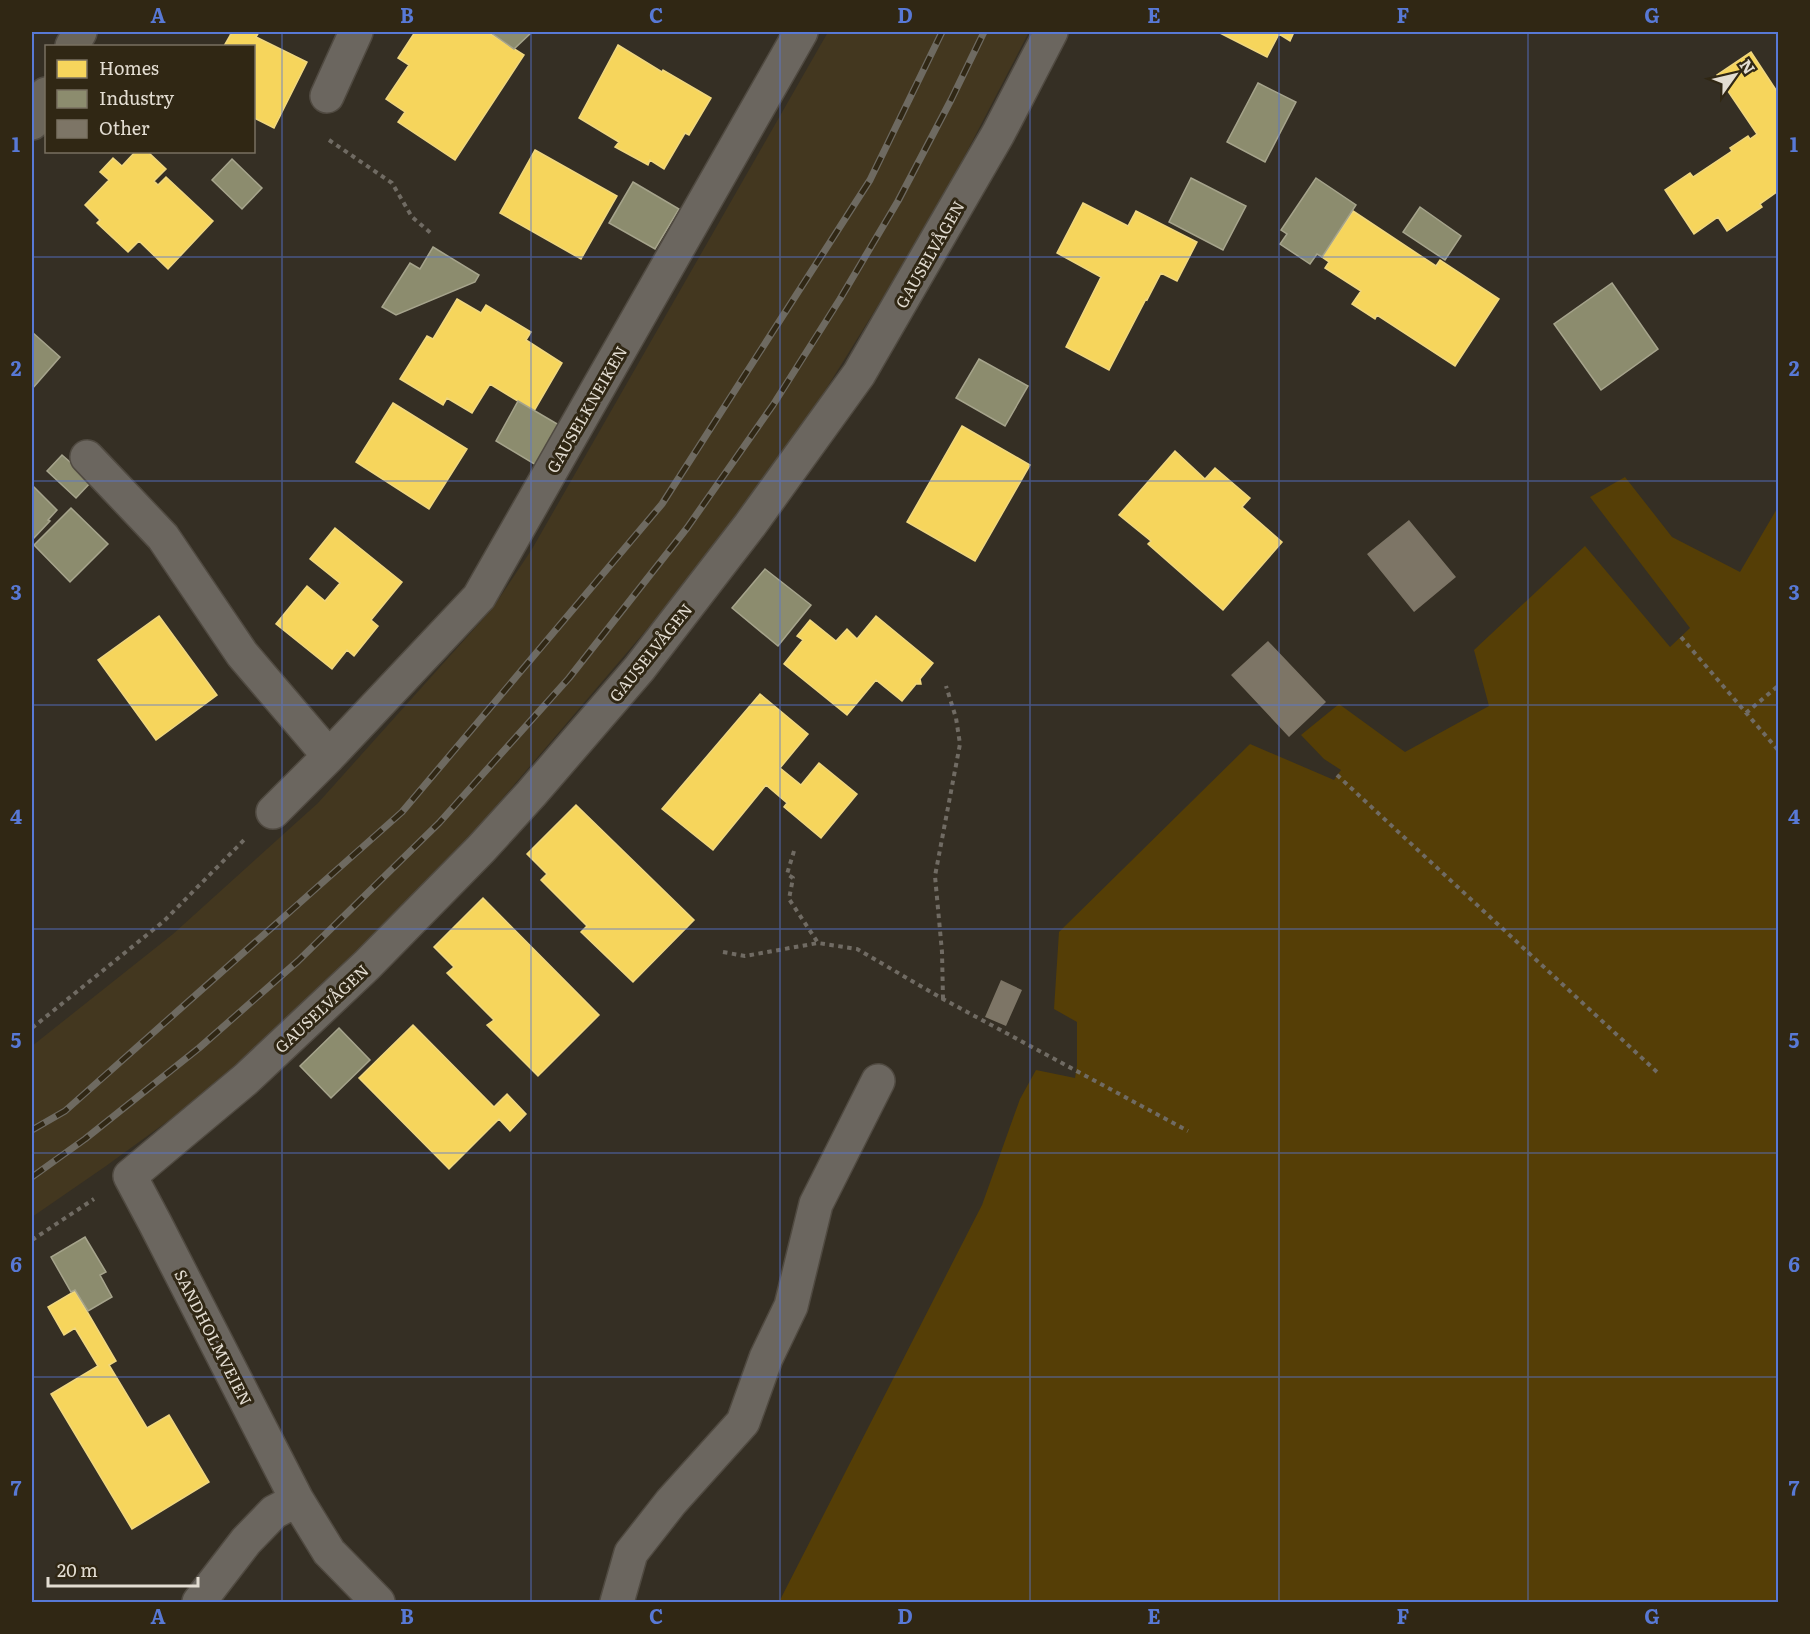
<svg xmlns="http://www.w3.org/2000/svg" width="1810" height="1634" font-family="Literata,serif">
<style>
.built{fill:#43371f}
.water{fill:#553e06}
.homes{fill:#f6d55c;stroke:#f0d77f;stroke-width:1.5}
.industry{fill:#8c8c6e;stroke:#a6a48c;stroke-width:1.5}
.building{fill:#7d7566}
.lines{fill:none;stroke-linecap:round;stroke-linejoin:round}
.minor-casing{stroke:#504a41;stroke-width:36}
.major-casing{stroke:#504a41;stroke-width:36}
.path{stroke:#706b63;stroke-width:4;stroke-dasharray:4.5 4.5;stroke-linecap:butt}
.minor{stroke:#6b665f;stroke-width:33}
.major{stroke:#6b655a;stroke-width:33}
.rail-casing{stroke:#6e6a61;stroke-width:7}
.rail{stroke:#302714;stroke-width:4.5;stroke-dasharray:14;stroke-linecap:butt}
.grid{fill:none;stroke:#5879d6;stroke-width:1.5;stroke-opacity:0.55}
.labels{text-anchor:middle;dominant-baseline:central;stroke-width:6;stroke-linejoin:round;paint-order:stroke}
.street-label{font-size:16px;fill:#e3ddd2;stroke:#302714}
.neatline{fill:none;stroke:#5879d6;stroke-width:2}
.grid-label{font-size:20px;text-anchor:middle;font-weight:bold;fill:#5879d6}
</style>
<rect width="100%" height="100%" fill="#352f24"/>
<path class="built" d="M828 32H1029L934 215 805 423 717 547 467 840 319 992 223 1081 106 1166 32 1217V1046L173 934 318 803 492 609 532 549Z"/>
<path class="water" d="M1625 477 1672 537 1740 572 1778 507V1602H779L982 1205 1020 1099 1036 1070 1075 1078 1077 1065V1022L1054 1009 1059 932 1250 744 1334 780 1341 770 1324 759 1301 735 1339 704 1405 752 1489 706 1474 650 1585 546 1670 647 1690 628 1590 497Z"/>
<path class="homes" d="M226 32H259L256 37 307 62 274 128 254 118V46H224L231 34Z
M415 32H488L524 55 455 160 398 122 405 112 386 99 409 65 398 58Z
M1218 32H1294L1290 41 1279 34 1267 57Z
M618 45 662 72 663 70 711 98 689 135 685 133 664 169 650 160 648 165 615 147 619 142 579 118Z
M1751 52 1778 93V191L1760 204 1762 207 1727 231 1718 217 1694 234 1665 190 1690 173 1693 177 1732 151 1730 148 1748 136 1750 139 1757 134 1717 75Z
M535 150 617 196 581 259 500 213Z
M135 152H148L166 169 154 181 158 185 166 177 213 221 168 269 139 241 128 252 97 223 100 220 85 205 109 180 100 172 113 158 122 166Z
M1083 203 1128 226 1136 211 1197 242 1177 281 1161 273 1147 300 1146 299 1109 370 1066 347 1101 277 1057 253Z
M1353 211 1436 266 1440 260 1499 299 1455 366 1377 315 1375 319 1352 304 1361 291 1325 268 1329 262 1322 257Z
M457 299 481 313 486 305 531 332 526 340 562 363 534 411 490 384 472 413 447 398 443 405 400 379 427 336 433 339Z
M393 403 467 449 429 509 356 462Z
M962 426 1030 465 975 561 907 522Z
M1175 451 1205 479 1215 468 1250 498 1242 507 1282 542 1223 610 1148 544 1151 541 1119 515Z
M335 528 402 582 371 620 378 626 354 656 347 650 332 669 276 624 307 586 325 601 340 583 310 559Z
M159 616 217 695 156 740 98 660Z
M876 616 933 663 920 679 921 684H916L902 701 876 680 847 715 784 664 803 640 797 636 810 620 836 641 847 629 857 639Z
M760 694 808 734 780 768 801 785 819 763 857 794 821 838 784 807 787 803 766 785 713 850 662 809Z
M576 805 694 920 633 982 581 932 587 926 541 880 547 874 527 854Z
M483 898 599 1015 538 1076 487 1025 494 1020 447 973 454 967 434 947Z
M413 1025 494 1107 507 1094 526 1114 510 1131 499 1119 449 1169 359 1078Z
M75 1291 116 1361 109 1365 147 1428 169 1415 209 1482 132 1529 51 1394 98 1366 75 1328 64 1335 48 1307Z"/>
<path class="industry" d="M490 32H532L514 49Z
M1258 83 1296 102 1265 162 1227 142Z
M232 159 262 188 242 209 212 180Z
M1191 178 1246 206 1223 250 1169 222Z
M1316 178 1356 205 1322 257 1317 254 1310 264 1280 244 1287 234 1281 230Z
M633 182 679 209 655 249 609 223Z
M1420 207 1461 236 1445 260 1403 232Z
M433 247 479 275 475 282 396 315 382 307 410 263 420 269Z
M1612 283 1658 349 1601 390 1554 324Z
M32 332 60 357 32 389Z
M979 359 1028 386 1005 426 956 398Z
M518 401 559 425 536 465 496 441Z
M62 455 92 481 76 498 47 471Z
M32 485 57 510 48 520 50 521 32 540Z
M71 508 108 544 70 582 34 545Z
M765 569 811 605 778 646 732 608Z
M339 1028 370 1060 331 1098 300 1066Z
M85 1237 106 1272 100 1275 112 1297 88 1311 75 1290 71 1292 51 1257Z"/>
<path class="building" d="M1409 520 1456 577 1414 612 1367 554Z
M1268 641 1326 702 1289 737 1231 675Z
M1001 980 1022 990 1006 1026 985 1017Z"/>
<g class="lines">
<g class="minor-casing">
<path id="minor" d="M327 96 356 32
M87 457 163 537 242 654 329 756
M273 812 329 756 479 597 801 32
M297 1500 329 1552 378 1602
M199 1602 246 1541 274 1512 297 1500 155 1223 130 1176 246 1079 367 965 481 849 531 794 639 669 750 525 859 374 998 134 1051 32
M617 1602 631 1553 671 1502 743 1422 766 1358 791 1306 816 1204 878 1081"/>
</g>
<g class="major-casing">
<path id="major" d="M72 46 80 32
M32 123 46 94"/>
</g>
<path class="path" d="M329 140 392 183 412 217 432 234
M1681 637 1778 750
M1746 713 1778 686
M1337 775 1657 1072
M794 851 787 874 793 878 789 899 818 943
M723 952 745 956 818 943 857 949 943 999 1188 1131
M943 999 942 952 935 876 960 744 956 718 946 686
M32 1028 164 921 244 840
M32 1240 94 1199"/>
<use href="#minor" class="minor"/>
<use href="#major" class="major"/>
<g class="rail-casing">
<path id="rail" d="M32 1130 65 1111 402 812 662 504 870 180 942 32
M32 1177 85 1139 199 1048 298 961 439 823 569 678 687 528 773 405 840 299 898 201 951 100 984 32"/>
</g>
<use href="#rail" class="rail"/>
</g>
<path class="grid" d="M282 32V1602M531 32V1602M780 32V1602M1030 32V1602M1279 32V1602M1528 32V1602M32 257H1778M32 481H1778M32 705H1778M32 929H1778M32 1153H1778M32 1377H1778"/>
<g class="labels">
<g class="street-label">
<text transform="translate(929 254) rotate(-60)">GAUSELVÅGEN</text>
<text transform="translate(586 409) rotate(-60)">GAUSELKNEIKEN</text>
<text transform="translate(650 652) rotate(-51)">GAUSELVÅGEN</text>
<text transform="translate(321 1008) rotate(-43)">GAUSELVÅGEN</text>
<text transform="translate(214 1337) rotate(63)">SANDHOLMVEIEN</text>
</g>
</g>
<rect width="1810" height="1634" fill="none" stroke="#302714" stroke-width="66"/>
<rect x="45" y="45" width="210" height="108" fill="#302714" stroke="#787060" stroke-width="1.5"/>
<rect x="57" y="60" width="30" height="18" fill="#f6d55c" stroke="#787060" stroke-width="1.5"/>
<text x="99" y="75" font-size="18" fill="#e3ddd2">Homes</text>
<rect x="57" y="90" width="30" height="18" fill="#8c8c6e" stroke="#787060" stroke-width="1.5"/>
<text x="99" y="105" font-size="18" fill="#e3ddd2">Industry</text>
<rect x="57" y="120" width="30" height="18" fill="#7d7566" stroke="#787060" stroke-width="1.5"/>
<text x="99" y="135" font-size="18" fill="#e3ddd2">Other</text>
<g transform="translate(1735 75) rotate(56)" stroke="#302714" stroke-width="4.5" paint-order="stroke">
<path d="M0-4.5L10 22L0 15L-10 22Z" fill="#e3ddd2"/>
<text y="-9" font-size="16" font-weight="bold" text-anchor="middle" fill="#e3ddd2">N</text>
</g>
<path d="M48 1577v9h150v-9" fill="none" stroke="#e3ddd2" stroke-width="3"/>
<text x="57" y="1577" font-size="18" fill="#e3ddd2" stroke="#302714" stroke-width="4.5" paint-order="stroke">20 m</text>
<rect x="33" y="33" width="1744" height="1568" class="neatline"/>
<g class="grid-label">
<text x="158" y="23">A</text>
<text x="407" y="23">B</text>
<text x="656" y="23">C</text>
<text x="905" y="23">D</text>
<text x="1154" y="23">E</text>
<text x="1403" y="23">F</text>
<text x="1652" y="23">G</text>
<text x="16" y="152">1</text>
<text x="1794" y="152">1</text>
<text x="16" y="376">2</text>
<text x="1794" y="376">2</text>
<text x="16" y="600">3</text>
<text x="1794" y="600">3</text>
<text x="16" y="824">4</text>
<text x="1794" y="824">4</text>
<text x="16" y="1048">5</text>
<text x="1794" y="1048">5</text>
<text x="16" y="1272">6</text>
<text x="1794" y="1272">6</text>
<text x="16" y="1496">7</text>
<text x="1794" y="1496">7</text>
<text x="158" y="1624">A</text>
<text x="407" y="1624">B</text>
<text x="656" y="1624">C</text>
<text x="905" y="1624">D</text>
<text x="1154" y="1624">E</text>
<text x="1403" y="1624">F</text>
<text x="1652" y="1624">G</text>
</g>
</svg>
